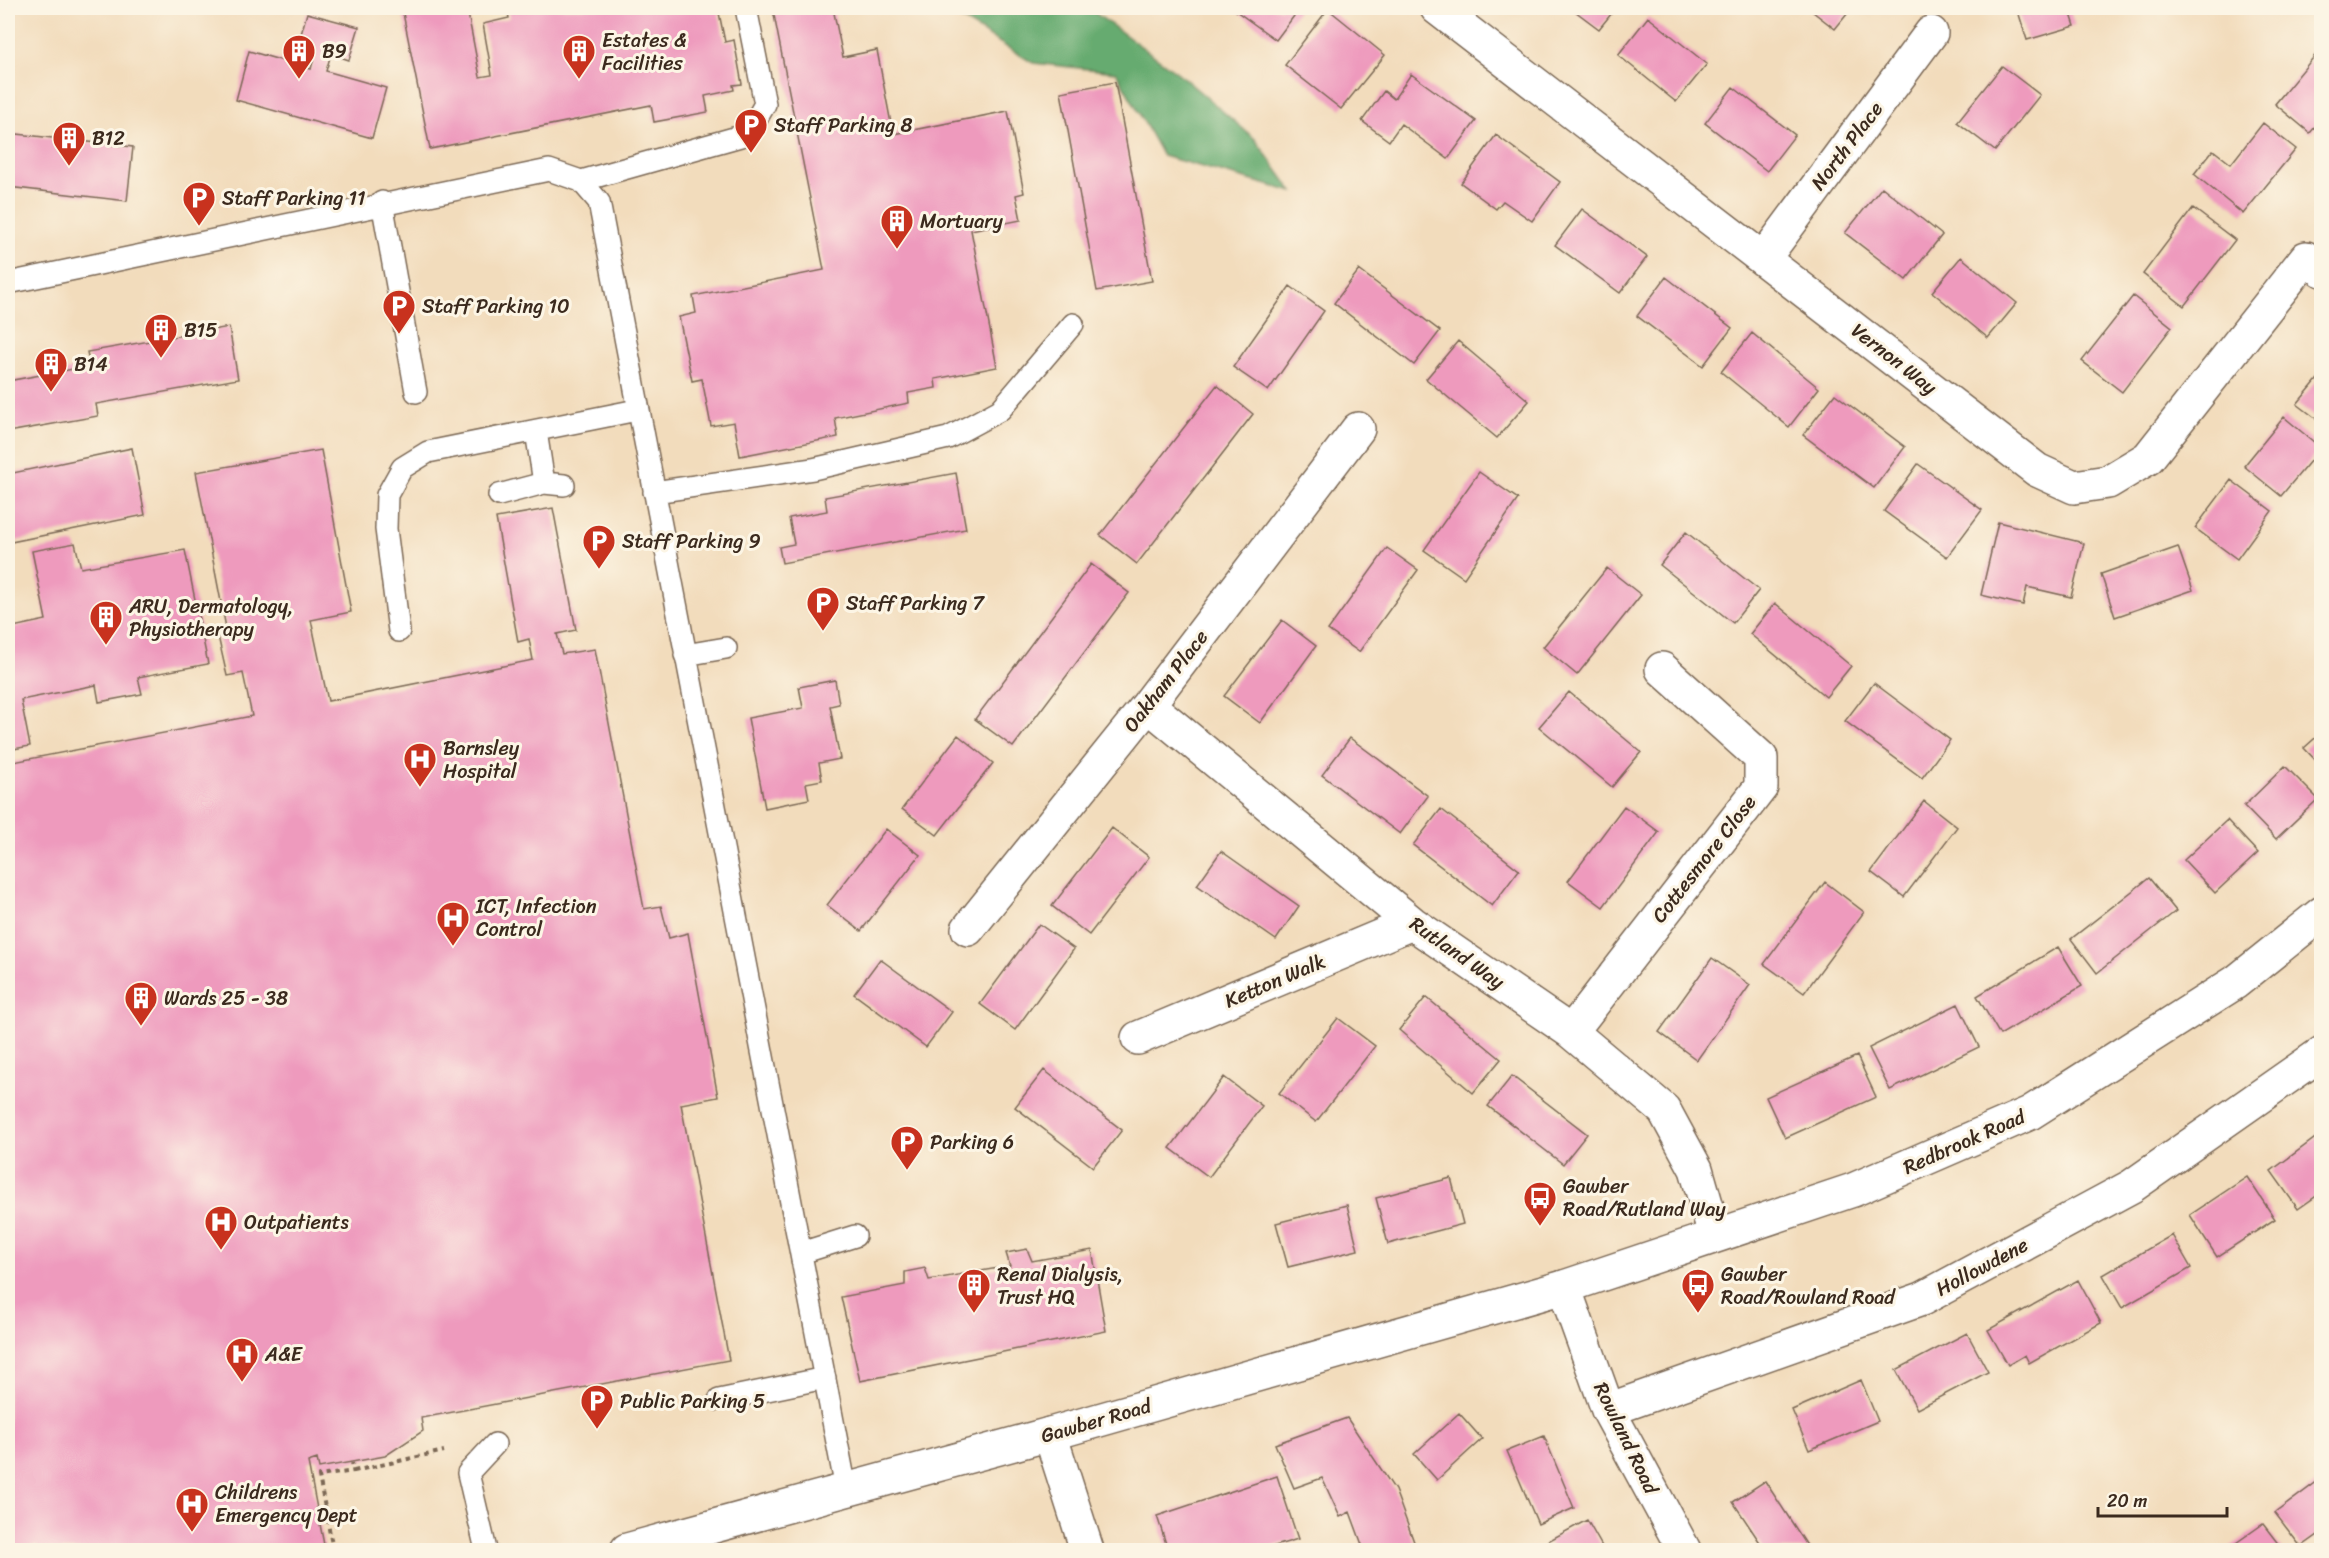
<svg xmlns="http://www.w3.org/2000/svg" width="2329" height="1558" font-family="Sriracha,sans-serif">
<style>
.forest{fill:#66ab70;stroke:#506a47;stroke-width:1.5}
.building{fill:#ee9abd}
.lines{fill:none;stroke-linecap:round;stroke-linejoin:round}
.service-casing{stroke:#7b6855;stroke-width:24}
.minor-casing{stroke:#7b6855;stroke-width:36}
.tertiary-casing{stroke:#7b6855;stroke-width:36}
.path{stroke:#7b6855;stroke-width:4;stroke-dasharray:4.5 4.5;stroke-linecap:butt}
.service{stroke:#fff;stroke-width:21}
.minor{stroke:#fff;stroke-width:33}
.tertiary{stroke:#fff;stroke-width:33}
.labels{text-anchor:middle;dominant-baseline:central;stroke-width:6;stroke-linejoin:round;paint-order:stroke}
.poi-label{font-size:20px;fill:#3b2a1e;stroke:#fcf5e5;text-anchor:start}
.street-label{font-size:20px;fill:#3b2a1e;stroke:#fcf5e5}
</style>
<rect width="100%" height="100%" fill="#fcf5e5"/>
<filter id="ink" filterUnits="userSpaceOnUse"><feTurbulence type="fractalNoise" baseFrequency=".0167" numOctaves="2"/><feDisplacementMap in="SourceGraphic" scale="12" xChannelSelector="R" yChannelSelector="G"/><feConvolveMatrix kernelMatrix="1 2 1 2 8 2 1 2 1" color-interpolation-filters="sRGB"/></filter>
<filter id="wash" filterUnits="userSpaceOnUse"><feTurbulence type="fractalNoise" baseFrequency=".008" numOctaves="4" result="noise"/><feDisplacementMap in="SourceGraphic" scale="24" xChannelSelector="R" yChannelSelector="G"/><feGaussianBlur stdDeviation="1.35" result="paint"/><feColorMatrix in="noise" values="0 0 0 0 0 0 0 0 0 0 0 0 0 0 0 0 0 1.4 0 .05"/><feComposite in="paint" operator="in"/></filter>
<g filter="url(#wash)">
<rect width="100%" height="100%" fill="#f2dcbc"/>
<path class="forest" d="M943 8H1088L1178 73 1255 139 1293 192 1163 156 1116 72 1033 63Z"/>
<g id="blocks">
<path class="building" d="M402 8H467L480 77 492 75 483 24 509 18 507 8H718L725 42 734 40 742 84 733 85 734 90 705 96 708 112 654 122 651 105 430 149Z
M788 8H833L843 57 877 50 893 134 1008 111 1024 193 1016 195 1021 220 971 230 997 367 935 379 936 388 908 393 909 403 835 418 838 437 740 456 734 422 711 426 702 379 692 381 679 317 696 313 693 296 824 270 773 10Z
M1232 8H1300L1276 40Z
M1571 8H1616L1599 29Z
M1808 8H1852L1835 29Z
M2017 8H2069L2075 26 2027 40Z
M1328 9 1385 55 1341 109 1285 65Z
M307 13 359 27 349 60 331 54 326 71 386 88 372 138 236 100 249 51 311 69 316 50 298 45Z
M1648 17 1707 64 1676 102 1618 55Z
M2322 47V119L2310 133 2275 104Z
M2002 66 2040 95 1995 151 1957 122Z
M1411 74 1476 121 1448 159 1401 124 1389 141 1362 121 1384 91 1394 99Z
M1115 82 1152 281 1097 291 1061 92Z
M1733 87 1795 135 1767 171 1705 123Z
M2263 123 2296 149 2243 214 2194 174 2213 150 2231 164Z
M8 133 133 147 127 201 8 187Z
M1496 135 1560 182 1532 221 1503 201 1496 209 1461 183Z
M1882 187 1942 235 1906 280 1845 233Z
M2193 208 2235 240 2184 306 2143 274Z
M1582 209 1647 257 1620 293 1555 245Z
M1961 257 2017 303 1988 338 1932 292Z
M1359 270 1440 331 1414 365 1334 303Z
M1666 277 1732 328 1703 366 1637 316Z
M1290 286 1324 311 1268 391 1233 367Z
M2133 296 2172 327 2122 392 2082 361Z
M229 327 238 379 96 404 98 416 8 432V381L90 366 87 352Z
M1752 333 1819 388 1789 427 1721 372Z
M1458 341 1529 401 1497 438 1426 379Z
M2322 374V423L2297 404Z
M1217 385 1253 414 1137 564 1100 535Z
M1835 394 1905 447 1874 488 1803 435Z
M2284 417 2321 448 2281 496 2244 466Z
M132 448 145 515 11 542 8 523V474Z
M321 450 351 612 311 620 328 701 533 660 529 639 518 642 496 518 553 508 576 630 557 634 562 654 595 649 644 909 661 906 669 938 688 933 718 1097 681 1104 729 1360 421 1418 423 1431 385 1456 319 1468 317 1459 308 1462 325 1550H38L37 1545 8 1550V763L252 716 243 673 227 676 218 636 227 633 196 472Z
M1918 464 1982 510 1947 557 1884 511Z
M1479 472 1518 499 1464 578 1424 550Z
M956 473 966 529 782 563 779 547 794 544 789 518 827 511 825 497Z
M2231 480 2272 511 2237 559 2195 528Z
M1998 522 2084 543 2071 597 2027 587 2023 605 1981 595Z
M1686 532 1759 590 1733 623 1660 565Z
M75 543 81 568 185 550 208 664 138 677 142 694 99 702 96 685 21 700 30 746 8 750V628L46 620 32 551Z
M2178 547 2193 590 2115 617 2101 574Z
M1387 548 1418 570 1359 652 1328 630Z
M1091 564 1129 593 1013 747 975 719Z
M1607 568 1641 595 1577 675 1543 647Z
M1775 603 1851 666 1826 697 1750 634Z
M1282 620 1316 646 1260 723 1224 696Z
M835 680 839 704 830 706 840 759 819 763 822 780 806 783 809 799 765 808 748 718 803 708 799 687Z
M1874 683 1950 740 1922 778 1845 721Z
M1569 692 1641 752 1612 787 1539 727Z
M2322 732V767L2304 748Z
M958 735 993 763 937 835 902 809Z
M1350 738 1428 796 1400 834 1322 775Z
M2285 766 2318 799 2276 839 2244 806Z
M1924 801 1957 827 1904 897 1871 872Z
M1624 806 1659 832 1603 907 1568 881Z
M1441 809 1519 870 1492 906 1413 845Z
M2227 820 2258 853 2215 893 2184 860Z
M1112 828 1149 857 1089 935 1052 906Z
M886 829 920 855 861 931 827 905Z
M1221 851 1299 906 1276 940 1197 885Z
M2149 878 2176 911 2097 973 2071 939Z
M1825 882 1864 912 1804 993 1764 964Z
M1039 924 1074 949 1015 1030 980 1004Z
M2058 947 2082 986 2000 1035 1977 996Z
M1712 958 1750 985 1697 1060 1659 1032Z
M880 959 952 1012 926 1047 854 994Z
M1426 997 1501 1059 1473 1093 1399 1030Z
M1958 1004 1979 1047 1890 1090 1869 1048Z
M1338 1018 1375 1046 1316 1122 1279 1093Z
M1857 1056 1876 1097 1785 1138 1766 1097Z
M1044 1070 1122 1130 1093 1167 1015 1107Z
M1512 1076 1587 1134 1563 1164 1488 1106Z
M1224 1077 1262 1106 1209 1177 1170 1148Z
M2322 1133V1192L2298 1209 2271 1171Z
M2247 1177 2275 1219 2217 1257 2190 1215Z
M1451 1178 1463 1224 1388 1244 1376 1198Z
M1347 1205 1358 1250 1288 1267 1276 1223Z
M2172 1235 2191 1268 2122 1308 2103 1275Z
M1027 1249 1032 1261 1092 1250 1106 1331 860 1381 841 1297 905 1285V1272L925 1268 929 1280 1010 1266 1006 1253Z
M2078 1280 2101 1323 2029 1363 2025 1355 2008 1365 1988 1330Z
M1967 1333 1988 1372 1917 1409 1896 1370Z
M1861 1380 1878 1421 1809 1450 1792 1410Z
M1459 1413 1482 1439 1437 1480 1414 1454Z
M1347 1418 1395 1490 1417 1550H1364L1350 1512 1340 1517 1322 1478 1294 1488 1275 1444Z
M1544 1436 1574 1508 1538 1524 1507 1451Z
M1277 1476 1298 1539 1262 1550H1168L1157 1516Z
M2322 1478V1532L2301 1547 2275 1513Z
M1765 1481 1793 1524 1810 1550H1764L1761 1544 1733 1502Z
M1587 1520 1604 1550H1553L1548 1541Z
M2263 1524 2283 1550H2226Z"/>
</g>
</g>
<g filter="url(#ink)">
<use href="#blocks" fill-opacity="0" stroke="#7b6855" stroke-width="1.5"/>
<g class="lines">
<g class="service-casing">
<path id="service" d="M581 181 748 134 765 104 746 8
M382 202 416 392
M8 283 549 170 581 181 599 202 846 1489
M536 431 544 483 564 485
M654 492 813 469 948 438 1000 410 1073 324
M499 495 544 483
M399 631 386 529 387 495 402 468 428 452 637 410
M685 655 726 648
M801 1253 855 1236
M719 1400 825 1378
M486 1550 468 1473 495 1444"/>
</g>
<g class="minor-casing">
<path id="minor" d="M1437 8 2037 470 2074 487 2108 482 2148 458 2306 258 2322 270
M1764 258 1931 33
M1148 705 1412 923 1571 1032 1664 1110 1696 1169 1715 1235
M968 929 1148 705 1358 429
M1571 1032 1761 787V758L1662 669
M1138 1038 1412 923
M1564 1287 1608 1410 1684 1550
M1608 1410 1922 1299 2132 1186 2322 1053
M1050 1434 1087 1550"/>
</g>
<g class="tertiary-casing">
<path id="tertiary" d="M627 1550 1050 1434 1564 1287 1853 1190 2030 1113 2236 982 2322 913"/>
</g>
<path class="path" d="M354 1471 444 1451
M333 1550 319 1476 354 1471 352 1463"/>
<use href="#service" class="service"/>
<use href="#minor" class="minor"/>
<use href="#tertiary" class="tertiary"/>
</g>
</g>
<defs>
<g id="building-pin" transform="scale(1.725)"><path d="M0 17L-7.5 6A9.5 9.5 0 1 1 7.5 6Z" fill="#c8321e" stroke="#fcf5e5"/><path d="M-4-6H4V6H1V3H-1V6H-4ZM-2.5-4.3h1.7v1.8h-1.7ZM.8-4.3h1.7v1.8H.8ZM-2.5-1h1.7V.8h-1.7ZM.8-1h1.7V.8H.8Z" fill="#fff"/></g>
<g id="parking-pin" transform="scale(1.725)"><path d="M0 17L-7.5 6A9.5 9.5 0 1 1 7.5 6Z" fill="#c8321e" stroke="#fcf5e5"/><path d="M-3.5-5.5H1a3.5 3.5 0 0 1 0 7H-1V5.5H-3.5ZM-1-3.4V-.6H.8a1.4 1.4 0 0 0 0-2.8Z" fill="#fff"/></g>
<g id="hospital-pin" transform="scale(1.725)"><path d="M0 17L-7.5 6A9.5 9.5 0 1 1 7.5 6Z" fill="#c8321e" stroke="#fcf5e5"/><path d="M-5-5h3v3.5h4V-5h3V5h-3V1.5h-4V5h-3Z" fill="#fff"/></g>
<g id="bus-pin" transform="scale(1.725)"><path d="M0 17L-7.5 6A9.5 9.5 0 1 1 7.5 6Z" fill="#c8321e" stroke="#fcf5e5"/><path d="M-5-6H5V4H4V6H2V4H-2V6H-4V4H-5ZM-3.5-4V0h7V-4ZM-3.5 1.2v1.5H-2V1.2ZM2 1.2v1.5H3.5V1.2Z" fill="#fff"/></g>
</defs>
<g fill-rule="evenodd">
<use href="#building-pin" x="299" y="51"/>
<use href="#building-pin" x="579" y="51"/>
<use href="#parking-pin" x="751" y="125"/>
<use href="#building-pin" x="69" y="138"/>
<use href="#parking-pin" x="199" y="198"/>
<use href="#building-pin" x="897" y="221"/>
<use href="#parking-pin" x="399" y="306"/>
<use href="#building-pin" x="161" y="330"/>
<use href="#building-pin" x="51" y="364"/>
<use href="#parking-pin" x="599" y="541"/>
<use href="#parking-pin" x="823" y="603"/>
<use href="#building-pin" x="106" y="617"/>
<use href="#hospital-pin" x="420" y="759"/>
<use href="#hospital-pin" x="453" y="918"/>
<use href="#building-pin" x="141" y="998"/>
<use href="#parking-pin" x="907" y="1142"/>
<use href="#bus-pin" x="1540" y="1198"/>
<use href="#hospital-pin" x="221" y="1222"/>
<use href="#building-pin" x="974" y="1285"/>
<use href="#bus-pin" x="1698" y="1285"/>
<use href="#hospital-pin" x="242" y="1354"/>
<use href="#parking-pin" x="597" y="1401"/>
<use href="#hospital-pin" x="192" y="1504"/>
</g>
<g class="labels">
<g class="poi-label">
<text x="602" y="40">Estates &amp;<tspan x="602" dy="23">Facilities</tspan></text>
<text x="322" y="51">B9</text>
<text x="774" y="125">Staff Parking 8</text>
<text x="92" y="138">B12</text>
<text x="222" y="198">Staff Parking 11</text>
<text x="920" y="221">Mortuary</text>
<text x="422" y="306">Staff Parking 10</text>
<text x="184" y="330">B15</text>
<text x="74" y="364">B14</text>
<text x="622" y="541">Staff Parking 9</text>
<text x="846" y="603">Staff Parking 7</text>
<text x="129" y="606">ARU, Dermatology,<tspan x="129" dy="23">Physiotherapy</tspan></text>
<text x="443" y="748">Barnsley<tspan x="443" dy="23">Hospital</tspan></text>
<text x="476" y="906">ICT, Infection<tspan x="476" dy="23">Control</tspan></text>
<text x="164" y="998">Wards 25 - 38</text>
<text x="930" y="1142">Parking 6</text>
<text x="1563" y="1186">Gawber<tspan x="1563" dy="23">Road/Rutland Way</tspan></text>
<text x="244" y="1222">Outpatients</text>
<text x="997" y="1274">Renal Dialysis,<tspan x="997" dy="23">Trust HQ</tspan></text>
<text x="1721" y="1274">Gawber<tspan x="1721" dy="23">Road/Rowland Road</tspan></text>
<text x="265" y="1354">A&amp;E</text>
<text x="620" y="1401">Public Parking 5</text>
<text x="215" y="1492">Childrens<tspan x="215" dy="23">Emergency Dept</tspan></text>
</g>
<g class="street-label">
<text transform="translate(1847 146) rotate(-53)">North Place</text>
<text transform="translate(1894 359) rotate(38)">Vernon Way</text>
<text transform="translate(1166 681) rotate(-52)">Oakham Place</text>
<text transform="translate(1704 859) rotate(-52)">Cottesmore Close</text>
<text transform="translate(1457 953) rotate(35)">Rutland Way</text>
<text transform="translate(1275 981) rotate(-23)">Ketton Walk</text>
<text transform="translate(1964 1142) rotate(-24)">Redbrook Road</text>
<text transform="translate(1982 1267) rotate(-28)">Hollowdene</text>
<text transform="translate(1096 1421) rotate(-16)">Gawber Road</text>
<text transform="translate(1626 1438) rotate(64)">Rowland Road</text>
</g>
</g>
<rect width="2329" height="1558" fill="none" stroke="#fcf5e5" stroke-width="30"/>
<path d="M2098 1507v9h129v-9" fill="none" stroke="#3b2a1e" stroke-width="3"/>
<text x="2107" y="1507" font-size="18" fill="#3b2a1e" stroke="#fcf5e5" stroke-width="4.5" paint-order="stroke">20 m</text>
</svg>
